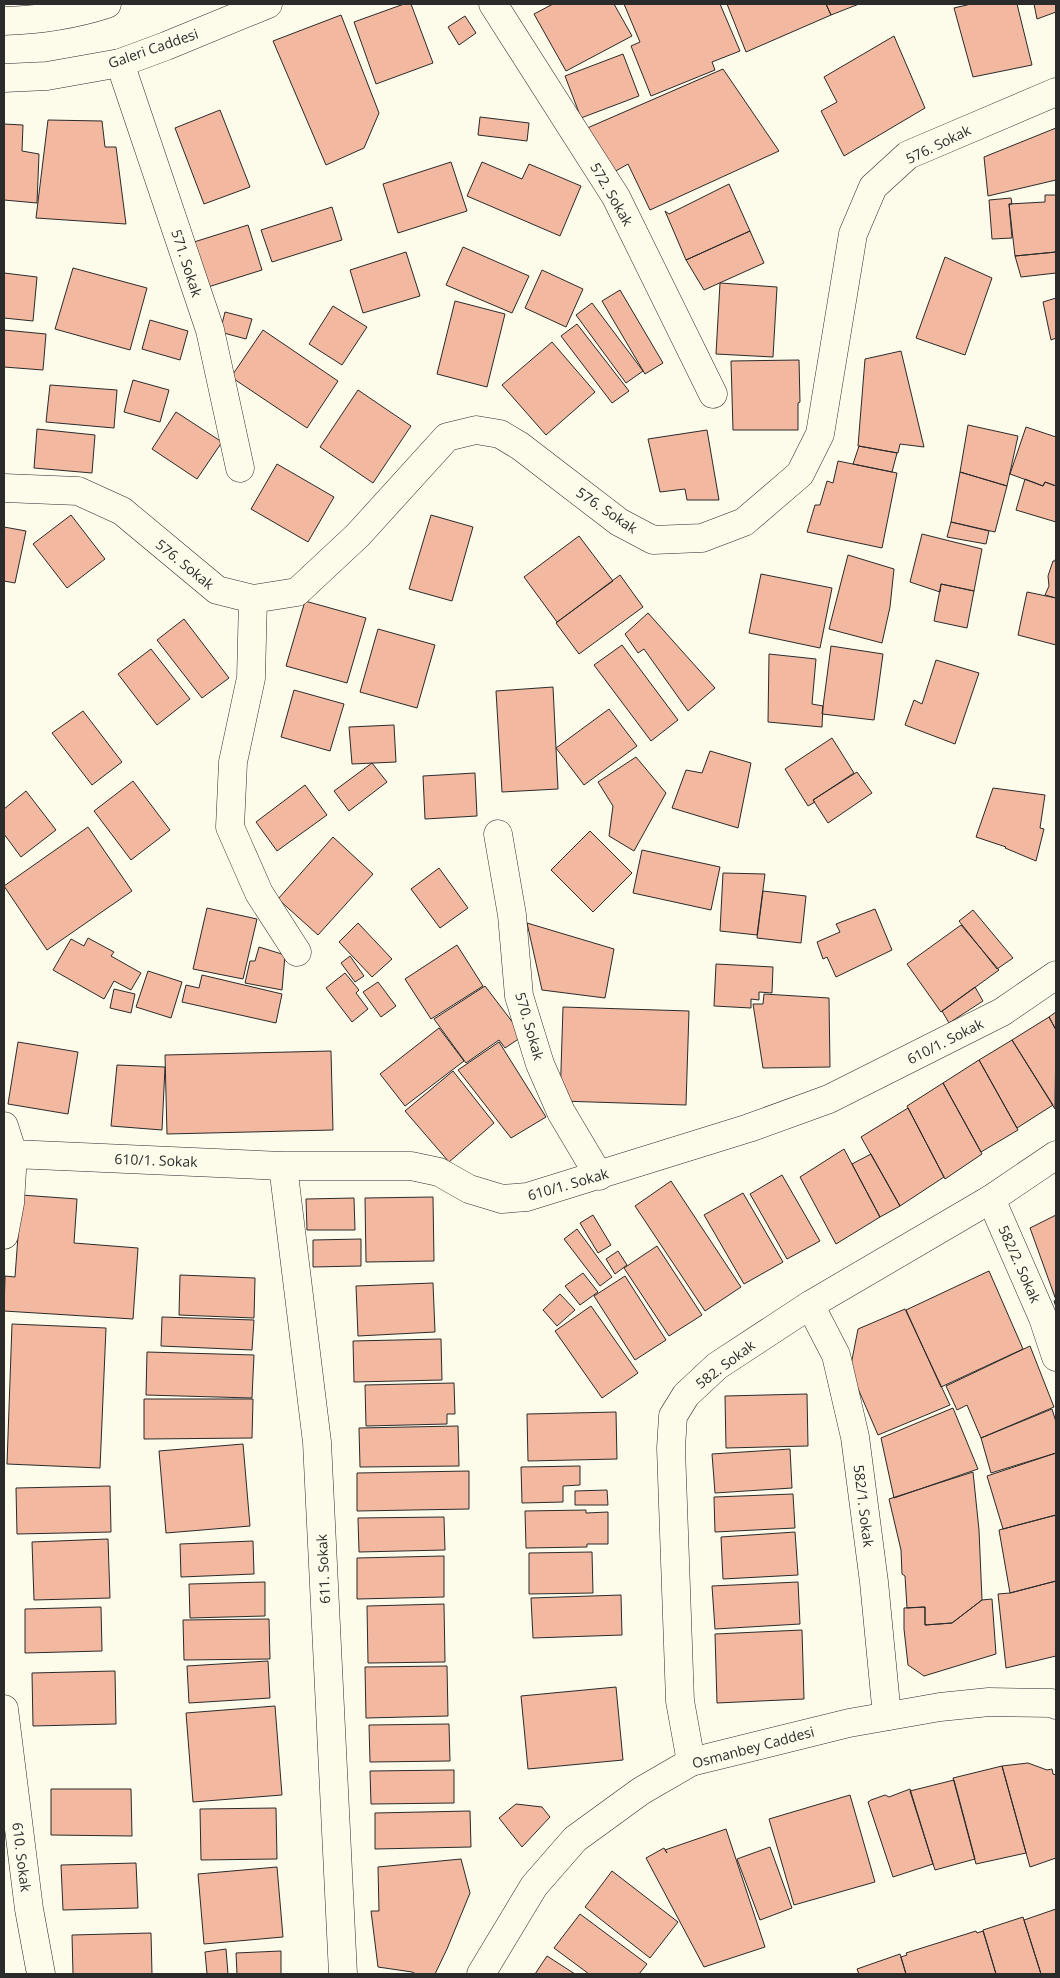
<svg xmlns="http://www.w3.org/2000/svg" width="1060" height="1978" font-family="'Open Sans',sans-serif">
<style>
.building{fill:#f2b8a0;stroke:#2b2b2b}
.lines{fill:none;stroke-linecap:round;stroke-linejoin:round}
.minor-casing{stroke:#2b2b2b;stroke-width:29}
.tertiary-casing{stroke:#2b2b2b;stroke-width:29}
.secondary-casing{stroke:#2b2b2b;stroke-width:29}
.primary-casing{stroke:#2b2b2b;stroke-width:29}
.minor{stroke:#fdfbea;stroke-width:28}
.tertiary{stroke:#fdfbea;stroke-width:28}
.secondary{stroke:#fdfbea;stroke-width:28}
.primary{stroke:#fdfbea;stroke-width:28}
.labels{text-anchor:middle;dominant-baseline:central;stroke-width:4;stroke-linejoin:round;paint-order:stroke}
.street-label{font-size:14px;fill:#2b2b2b;stroke:#fdfbea}
</style>
<rect width="100%" height="100%" fill="#fdfbea"/>
<path class="building" d="M404 4H411L433 63 376 84 354 22Z
M553 4H614L632 36 566 71 534 14Z
M624 4H720L740 51 712 62 715 70 651 96 631 46 640 42Z
M727 4H826L831 15 746 52Z
M826 4H859L831 15Z
M971 4H1017L1032 65 973 77 954 8Z
M1034 4H1056V12L1037 19Z
M341 15 379 113 364 148 326 165 273 41Z
M465 16 476 33 459 45 448 27Z
M894 36 925 108 844 156 821 111 837 102 824 77Z
M623 54 639 96 581 118 565 76Z
M723 69 779 151 650 210 628 164 614 172 585 129Z
M220 110 250 187 204 204 175 128Z
M480 117 529 123 527 141 478 135Z
M48 120 102 121 105 147H116L126 224 36 218Z
M4 124 23 125 22 151 39 154 37 203 4 200Z
M1056 128V180L988 196 984 157Z
M451 162 467 211 398 233 383 184Z
M482 162 522 179 529 164 581 186 560 236 467 196Z
M729 184 750 231 686 260 665 211 669 214Z
M1045 195H1056V252L1015 256 1009 204 1045 202Z
M1011 198 1012 204H1009L1012 238 992 239 989 200Z
M332 207 342 240 272 262 261 230Z
M248 225 262 270 208 287 194 242Z
M750 231 764 263 704 290 686 260Z
M463 247 529 276 512 313 446 285Z
M406 252 420 296 363 313 350 270Z
M1056 252V273L1021 277 1015 256Z
M945 257 992 278 965 355 916 338Z
M73 268 147 288 130 350 55 329Z
M542 270 583 289 566 327 525 308Z
M4 273 37 277 33 321 4 318Z
M720 283 777 287 773 357 716 354Z
M620 290 663 363 645 374 602 301Z
M1056 298V338L1051 340 1043 302Z
M455 301 505 314 487 387 437 374Z
M592 303 643 371 626 383 576 315Z
M333 306 367 327 342 365 309 344Z
M225 312 252 319 246 339 220 332Z
M150 320 188 331 180 360 142 349Z
M577 324 629 391 612 403 561 336Z
M4 330 46 334 43 370 4 367Z
M263 330 338 381 307 428 231 377Z
M552 342 595 392 546 435 502 385Z
M901 351 924 447 900 444 898 453 858 446 865 359Z
M799 360 800 402 798 403V430H733L731 361Z
M133 380 169 390 160 422 124 412Z
M50 385 117 390 114 428 46 422Z
M358 390 411 426 373 483 320 447Z
M176 412 222 442 197 479 152 449Z
M968 425 1018 436 1007 486 960 472Z
M1026 427 1056 437V486L1045 482 1043 486 1010 474Z
M37 429 95 435 92 473 34 468Z
M707 430 719 500H687L685 489 660 492 648 439Z
M859 446 897 453 892 472 853 464Z
M838 461 897 473 882 548 807 532 815 505H820L827 481 833 483Z
M277 464 334 497 308 542 251 509Z
M960 472 1007 486 995 532 951 522Z
M1025 479 1043 486 1045 482 1056 486V522L1016 510Z
M71 515 105 559 67 588 33 544Z
M431 515 473 527 452 601 409 589Z
M951 522 989 531 986 544 947 537Z
M4 527 26 531 15 583 4 581Z
M922 534 982 549 974 591 941 584 940 592 910 582Z
M579 536 613 581 557 622 524 577Z
M848 555 894 569 890 607 882 643 829 629Z
M1056 556V598L1045 595 1049 586 1048 576 1053 561H1055Z
M761 574 832 588 820 648 749 633Z
M620 575 643 607 579 654 556 623Z
M941 584 974 591 967 628 934 621Z
M1027 592 1056 598V645L1018 635Z
M305 601 366 618 347 683 286 666Z
M648 613 715 688 688 711 644 649 638 653 625 634Z
M184 619 229 678 202 698 157 640Z
M378 629 435 645 417 708 360 692Z
M622 645 678 720 651 741 594 665Z
M831 646 883 654 874 720 822 714Z
M151 649 190 699 157 725 118 674Z
M769 654 816 659 812 704 823 706 822 727 768 722Z
M936 660 979 673 955 744 905 725 914 700 922 704Z
M553 687 558 789 502 792 496 691Z
M294 690 344 704 330 751 281 737Z
M609 709 637 746 584 785 556 748Z
M83 711 122 762 92 785 52 733Z
M394 725 396 762 352 764 349 727Z
M832 738 854 773 813 800 815 802 808 806 785 769Z
M710 751 751 763 738 828 672 808 686 770 702 773Z
M636 757 666 793 634 851 609 836 613 806 598 782Z
M372 763 387 782 349 811 334 791Z
M857 772 872 793 828 823 813 800Z
M475 773 477 816 425 819 423 776Z
M133 781 170 830 131 860 94 811Z
M305 785 327 815 277 851 256 822Z
M993 788 1045 795 1040 828 1044 829 1036 861 1005 848 1006 847 976 837Z
M26 791 56 830 21 857 4 834V809Z
M88 827 132 891 47 950 4 886Z
M590 831 632 873 593 912 551 870Z
M333 837 373 874 318 935 278 899Z
M642 850 720 867 711 910 633 893Z
M439 868 468 908 440 928 411 889Z
M723 873 765 874 757 935 720 931Z
M763 891 806 896 801 943 757 938Z
M207 908 257 919 243 979 193 969Z
M875 909 892 950 836 977 827 957 823 959 817 942 840 932 836 924Z
M973 910 1013 958 997 969 959 921Z
M358 923 392 959 372 977 339 942Z
M527 923 614 949 605 998 542 990Z
M961 925 999 970 941 1012 907 964Z
M88 938 114 952 111 956 141 973 131 990 114 981 104 999 53 970 71 939 84 946Z
M457 945 483 986 431 1019 405 979Z
M259 947 285 955 282 990 245 983 250 961H255Z
M350 956 364 976 355 982 341 963Z
M716 964 773 967 772 993 759 992V1000L751 999V1008L714 1006Z
M148 971 182 982 171 1018 136 1007Z
M345 973 359 990 356 993 368 1009 352 1022 326 988Z
M202 975 282 994 276 1023 182 1002 186 985 199 988Z
M378 982 396 1006 381 1017 363 992Z
M485 986 523 1036 505 1048 499 1040 466 1063 434 1019Z
M975 987 983 1001 949 1023 942 1011Z
M114 989 135 994 131 1013 110 1008Z
M764 994 829 998 830 1067 763 1068 753 1004H763Z
M563 1007 689 1011 686 1105 560 1101Z
M1056 1012V1030L1049 1017Z
M1049 1017 1056 1030 1055 1109 1012 1040Z
M439 1028 464 1061 405 1106 380 1074Z
M1012 1040 1053 1105 1017 1128 979 1060Z
M18 1042 78 1052 68 1114 8 1104Z
M499 1042 546 1117 511 1138 458 1070Z
M331 1051 333 1130 167 1134 165 1055Z
M979 1060 1018 1130 981 1152 943 1083Z
M117 1065 165 1067 162 1130 111 1126Z
M453 1071 494 1123 449 1162 405 1111Z
M943 1083 982 1154 945 1179 907 1106Z
M908 1108 944 1177 900 1206 861 1137Z
M844 1149 880 1217 836 1244 800 1177Z
M871 1154 900 1206 880 1217 852 1164Z
M782 1175 820 1241 787 1259 750 1194Z
M671 1181 741 1287 705 1311 635 1206Z
M743 1193 783 1262 744 1284 704 1215Z
M21 1195 77 1199 74 1243 138 1248 133 1319 4 1311 5 1276 15 1277Z
M433 1197 434 1261 366 1262 365 1198Z
M354 1198 355 1230H307L306 1199Z
M593 1215 611 1245 598 1253 580 1223Z
M1056 1215V1307L1054 1301 1056 1300 1030 1228Z
M577 1229 612 1277 600 1286 564 1239Z
M361 1239V1266L313 1267V1240Z
M657 1246 702 1315 669 1336 624 1268Z
M618 1251 627 1265 615 1274 606 1259Z
M989 1271 1023 1349 941 1387 906 1310Z
M583 1273 598 1292 580 1305 565 1286Z
M180 1275 255 1278 254 1318 179 1315Z
M625 1276 666 1340 635 1360 594 1296Z
M433 1283 435 1332 358 1336 356 1286Z
M560 1294 575 1310 557 1326 543 1310Z
M591 1306 638 1373 602 1398 555 1331Z
M905 1309 950 1405 878 1435 850 1370 858 1329Z
M162 1317 254 1320 252 1350 161 1346Z
M12 1324 106 1328 100 1468 7 1464Z
M441 1339 442 1380 354 1382 353 1341Z
M1030 1346 1054 1407 981 1438 967 1405 957 1410 946 1386Z
M147 1352 254 1355 252 1398 146 1395Z
M454 1383 455 1414H447V1424L366 1426 365 1385Z
M807 1394 808 1446 726 1448 725 1396Z
M144 1399H253L252 1438 144 1439Z
M953 1408 978 1469 894 1498 881 1438Z
M1052 1409 1056 1422V1453L991 1473 981 1438Z
M616 1412 617 1459 528 1461 527 1414Z
M458 1426 459 1466 360 1467 359 1428Z
M243 1444 250 1526 166 1533 159 1451Z
M790 1449 792 1488 715 1493 712 1454Z
M1056 1453V1515L1003 1529 987 1476Z
M580 1466V1485L563 1486V1502L522 1503 521 1467Z
M469 1471V1509L357 1511V1473Z
M973 1472 979 1530 982 1600 952 1623 925 1625V1607L907 1608 905 1576 902 1574 901 1550 889 1499Z
M110 1486 111 1532 17 1534 16 1488Z
M607 1490 608 1505H575V1491Z
M793 1494 795 1528 715 1532 714 1497Z
M586 1510V1513L608 1512V1544H587V1547L526 1548 525 1511Z
M1056 1515V1581L1010 1593 999 1530Z
M444 1517 445 1550 359 1552 358 1518Z
M795 1532 798 1575 723 1579 721 1537Z
M108 1539 110 1598 34 1600 32 1542Z
M253 1541 254 1574 181 1577 180 1544Z
M592 1552 593 1593 529 1594V1553Z
M444 1556V1597L357 1599V1558Z
M1056 1581V1656L1006 1668 998 1594 1010 1593Z
M265 1582V1616L190 1618 189 1584Z
M798 1582 800 1624 715 1629 712 1586Z
M621 1595 622 1635 533 1638 531 1598Z
M992 1599 996 1654 924 1676 908 1665 904 1629V1608L925 1607V1625L952 1623 982 1600Z
M444 1604 445 1662 368 1663 367 1606Z
M101 1607 102 1651 25 1653V1609Z
M269 1619 270 1659 184 1660 183 1620Z
M802 1630 804 1699 717 1703 715 1634Z
M268 1661 270 1698 189 1703 187 1666Z
M447 1666 448 1716 366 1718 365 1667Z
M115 1671 116 1724 33 1726 32 1673Z
M616 1687 623 1760 528 1769 521 1696Z
M275 1706 282 1795 193 1802 186 1713Z
M449 1724 450 1761 370 1762 369 1725Z
M1028 1763 1047 1770 1052 1769 1053 1774 1056 1775V1858L1030 1867 1002 1766Z
M1002 1766 1026 1853 976 1864 953 1778Z
M454 1770V1803L371 1804 370 1771Z
M954 1780 975 1859 935 1870 910 1791Z
M51 1789H131L132 1836 51 1835Z
M910 1789 933 1864 893 1877 868 1802 871 1800 885 1795 889 1797Z
M850 1795 875 1882 794 1905 769 1819Z
M516 1804 542 1807 550 1817 522 1847 499 1818Z
M276 1808 277 1859 201 1860 200 1809Z
M470 1811 471 1847 375 1849V1813Z
M726 1829 765 1947 704 1967 646 1858 664 1848 667 1853 665 1850Z
M770 1847 792 1908 760 1920 737 1859Z
M461 1859 470 1893 447 1949 435 1974H416L412 1972 378 1967 371 1911H379L378 1867Z
M136 1863 138 1908 63 1910 61 1865Z
M277 1867 283 1937 204 1944 198 1874Z
M612 1871 678 1922 650 1958 585 1907Z
M1056 1909V1974H1041L1024 1920Z
M580 1914 647 1964 639 1974H589L554 1948Z
M1023 1917 1041 1974H996L983 1930Z
M976 1931 977 1933 983 1931 996 1974H906L901 1957 907 1955 906 1953Z
M151 1933 152 1974H73L72 1935Z
M226 1949 228 1974H207L205 1952Z
M281 1951V1974H237L236 1953Z
M900 1954 906 1974H859L857 1969Z
M547 1956 575 1974H535Z"/>
<g class="lines">
<g class="minor-casing">
<path id="minor" d="M493 4 616 197 713 394
M120 63 210 330 240 468
M4 488 78 491 122 511 217 590 253 599 297 592 358 535 447 437 476 430 500 434 520 446 619 522 653 540 702 538 744 522 800 474 820 434 853 234 873 187 908 155 1056 92
M253 599 251 678 233 762 230 827 259 893 297 952
M498 834 512 915 519 996 540 1064 561 1112 599 1176
M4 1126 13 1154 10 1203 4 1235
M13 1154 283 1166H411L439 1172 469 1189 502 1199 527 1197 749 1128 829 1099 1002 1012 1056 975
M283 1166 317 1442 343 1974
M991 1199 1043 1318 1056 1357
M810 1305 836 1355 855 1437 874 1582 887 1716
M4 1709 29 1909 41 1974"/>
</g>
<g class="tertiary-casing">
<path id="tertiary" d="M691 1762 680 1701 671 1448 673 1416 686 1395 717 1366 810 1305 991 1199 1056 1155"/>
</g>
<g class="secondary-casing">
<path id="secondary" d="M481 1974 534 1886 575 1839 641 1791 691 1762 849 1723 940 1707 989 1702 1052 1703 1056 1705"/>
</g>
<g class="primary-casing">
<path id="primary" d="M4 21C39 20 73 15 107 4
M4 78 47 76 120 63 166 46 268 4"/>
</g>
<use href="#minor" class="minor"/>
<use href="#tertiary" class="tertiary"/>
<use href="#secondary" class="secondary"/>
<use href="#primary" class="primary"/>
</g>
<g class="labels">
<g class="street-label">
<text transform="translate(153 48) rotate(-19)">Galeri Caddesi</text>
<text transform="translate(938 144) rotate(-26)">576. Sokak</text>
<text transform="translate(612 194) rotate(60)">572. Sokak</text>
<text transform="translate(187 263) rotate(72)">571. Sokak</text>
<text transform="translate(607 510) rotate(34)">576. Sokak</text>
<text transform="translate(185 564) rotate(39)">576. Sokak</text>
<text transform="translate(530 1026) rotate(74)">570. Sokak</text>
<text transform="translate(945 1041) rotate(-27)">610/1. Sokak</text>
<text transform="translate(156 1160) rotate(2)">610/1. Sokak</text>
<text transform="translate(568 1184) rotate(-16)">610/1. Sokak</text>
<text transform="translate(1020 1264) rotate(66)">582/2. Sokak</text>
<text transform="translate(725 1364) rotate(-37)">582. Sokak</text>
<text transform="translate(864 1506) rotate(83)">582/1. Sokak</text>
<text transform="translate(323 1569) rotate(-93)">611. Sokak</text>
<text transform="translate(753 1747) rotate(-15)">Osmanbey Caddesi</text>
<text transform="translate(22 1857) rotate(83)">610. Sokak</text>
</g>
</g>
<rect width="1060" height="1978" fill="none" stroke="#2b2b2b" stroke-width="10"/>
</svg>
